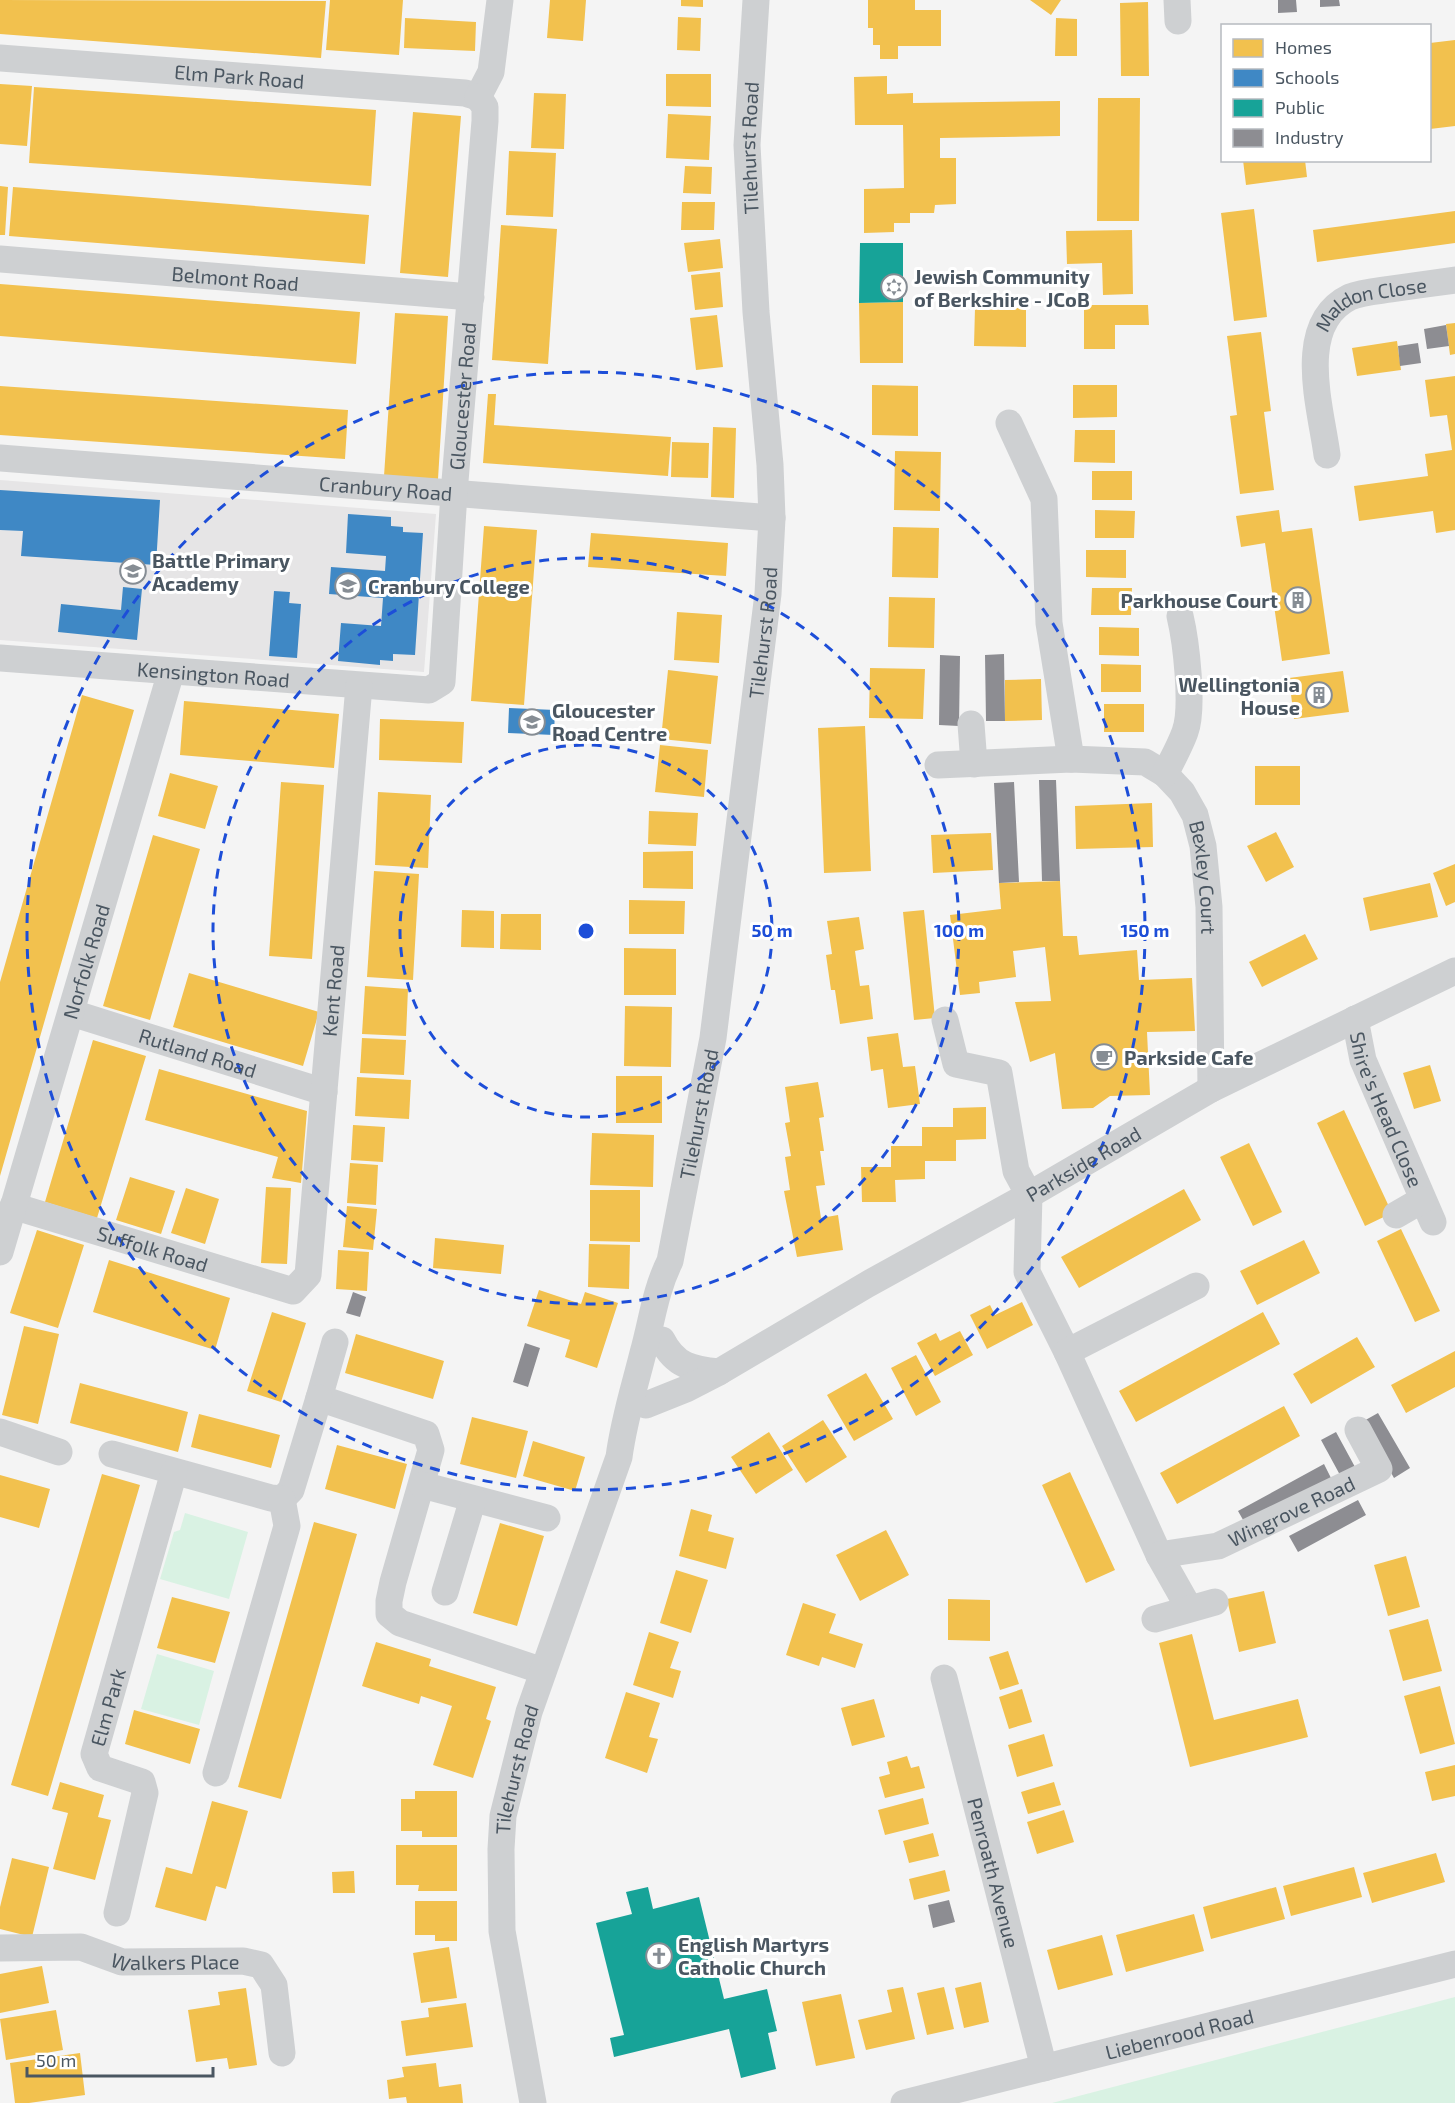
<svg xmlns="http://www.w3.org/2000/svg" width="1455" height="2103" font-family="'Exo 2',sans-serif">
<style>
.education{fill:#e6e5e6}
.green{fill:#d9f2e3}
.homes{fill:#f2c14e}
.schools{fill:#3f88c5}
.public{fill:#17a398}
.industry{fill:#8d8d92}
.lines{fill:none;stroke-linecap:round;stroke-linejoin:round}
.minor{stroke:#ced0d2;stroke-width:27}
.ring{fill:none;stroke:#1d4ed8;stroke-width:3;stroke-dasharray:10 8}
.labels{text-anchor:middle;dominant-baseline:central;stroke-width:6;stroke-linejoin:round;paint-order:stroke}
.street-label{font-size:20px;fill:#4a5661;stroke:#fff}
.poi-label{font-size:20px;font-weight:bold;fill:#4a5661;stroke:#fff;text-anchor:start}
.centre{fill:#1d4ed8;stroke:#fff;stroke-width:3}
.ring-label{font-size:18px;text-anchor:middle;font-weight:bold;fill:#1d4ed8;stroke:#fff;stroke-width:6;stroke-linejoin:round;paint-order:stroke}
</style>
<rect width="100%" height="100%" fill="#f4f4f4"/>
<path class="education" d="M0 480 436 514 424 672 0 640Z"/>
<path class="green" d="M185 1513 248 1532 229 1599 160 1579 174 1532 180 1530Z
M157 1654 214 1671 199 1725 141 1709Z
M1455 1997V2103H1052Z"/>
<path class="homes" d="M0 0 326 1 321 58 0 34Z
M330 0H403L399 55 326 50Z
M550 0H586L583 41 547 38Z
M681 0H703V7L681 6Z
M868 0H915V10H941V46H898V59H880V45H873V28H868Z
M1030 0H1061L1051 15Z
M1148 2 1149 76H1121L1120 3Z
M678 17 701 18 700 51 677 50Z
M405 18 476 22 475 51 404 48Z
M1056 18 1077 19V56H1055Z
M1455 40V126L1430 129V43Z
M666 74H711V107L666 106Z
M887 76V94L913 93V103L1060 101V136L940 138V158H956V204L935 205 934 213H910V223H894V232L864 233V189L904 188 903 125H855L854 77Z
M0 84 32 86 27 146 0 144Z
M34 87 376 110 371 186 29 163Z
M534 93 566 94 564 149 531 148Z
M1098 98H1140L1139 221H1097Z
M413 112 461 116 448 277 400 273Z
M668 114 711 116 709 160 666 158Z
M509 151 556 153 553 217 506 215Z
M1243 160H1305L1307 177 1246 185Z
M685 166 712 167 711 194 683 193Z
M0 186 8 187 5 235H0Z
M13 187 369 215 365 264 9 236Z
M682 202H715L714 230H681Z
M1254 209 1267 317 1234 321 1221 213Z
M1455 211V243L1317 262 1313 230Z
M501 225 557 229 548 364 492 360Z
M1132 230 1133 294 1103 295 1102 263 1067 264 1066 231Z
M720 239 723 268 688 272 684 243Z
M720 272 723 307 695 310 691 275Z
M0 284 360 312 356 364 0 336Z
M903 302V363H860L859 303Z
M1084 305H1148L1149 325H1115V349H1084Z
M975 308H1026V347L974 346Z
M395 313 448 316 438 479 384 476Z
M717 315 723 367 696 370 690 318Z
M1455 323V354L1450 355 1446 324Z
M1261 332 1271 411 1264 412 1274 490 1240 494 1230 416 1237 415 1227 336Z
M1397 341 1401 370 1357 376 1352 348Z
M1455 376V530L1436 533 1433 511 1359 521 1354 486 1428 476 1425 454 1452 450 1447 415 1430 417 1425 380Z
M872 385 918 386V436L872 435Z
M1073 385H1117V417L1073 418Z
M0 386 348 410 345 459 0 435Z
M488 394H496L494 425 671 437 668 476 483 463Z
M713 427 736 428 734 498 711 497Z
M1075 430H1115V463L1074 462Z
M672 442 709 443 708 478 671 477Z
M895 451 941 452 940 511 894 510Z
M1092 471H1132V500H1092Z
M1095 510 1135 511 1134 538H1095Z
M1279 510 1282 532 1312 528 1330 654 1282 661 1265 543 1241 547 1236 516Z
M484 526 537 530 524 705 471 701Z
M893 527 939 528 938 578 892 577Z
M591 533 728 543 726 576 588 567Z
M1086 550H1126V578L1086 577Z
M1092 588H1132L1131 615H1091Z
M889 597 935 598 934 648 888 647Z
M677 612 722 615 719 663 674 660Z
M1099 627 1139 628V656L1099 655Z
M1101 664 1141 665V692H1101Z
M870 668 925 669 923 719 869 718Z
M668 670 718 676 711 744 661 739Z
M1343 671 1349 712 1294 719 1289 678Z
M1041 679 1042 720 1005 721V680Z
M82 695 134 710 0 1176V982Z
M184 701 339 714 334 768 180 755Z
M1104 704H1144V732H1104Z
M380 719 464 722 462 763 379 760Z
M865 726 871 871 824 873 818 728Z
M660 745 708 750 704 797 655 792Z
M1255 766H1300V805H1255Z
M170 773 218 786 205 829 158 816Z
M281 782 324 785 312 959 269 956Z
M378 792 431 795 428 868 375 865Z
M1152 803 1153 847 1076 849 1075 806Z
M649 811 698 813 696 846 648 844Z
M1276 832 1294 867 1266 882 1247 846Z
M991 833 993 870 933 873 931 835Z
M153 835 200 849 150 1020 103 1006Z
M693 851V889L643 888V852Z
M1455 864V902L1446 906 1433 873Z
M374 871 419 874 413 980 367 977Z
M1060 881 1063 936H1077L1079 955 1137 950 1139 980 1192 978 1195 1031 1147 1032 1150 1095 1110 1096 1093 1108 1062 1109 1055 1053 1030 1062 1015 1002 1051 1001 1045 947 1013 951 1016 977 979 982 980 993 960 995 950 915 1001 909 999 883Z
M1430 883 1438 917 1370 931 1363 898Z
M629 900 685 901 684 934H629Z
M462 910 494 911V948L461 947Z
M924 910 935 1018 914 1020 903 912Z
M501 914H541V950L500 949Z
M859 917 864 949 855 951 860 986 869 985 873 1019 840 1024 835 990H831L826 955 832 954 827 921Z
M1305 934 1318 959 1262 987 1249 962Z
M624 948 676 949V995H624Z
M189 973 319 1012 303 1066 173 1027Z
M365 986 408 989 406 1036 362 1034Z
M625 1006 672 1007 671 1067 624 1066Z
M898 1033 903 1067 915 1066 920 1104 888 1108 883 1069 871 1071 867 1037Z
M362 1038 406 1040 404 1075 360 1073Z
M93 1040 146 1056 97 1218 45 1202Z
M1430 1065 1441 1101 1414 1109 1403 1073Z
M159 1069 307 1111 301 1183 272 1178 278 1157 145 1120Z
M616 1076H662V1123H616Z
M357 1077 411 1080 409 1119 355 1116Z
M818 1082 824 1117 819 1118 824 1151H820L825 1185 816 1186 821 1218 838 1215 843 1250 797 1257 784 1191 790 1190 785 1157 791 1156 785 1123 790 1122 785 1087Z
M986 1107V1139L956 1140V1161H925V1179L895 1180 896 1202H862L861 1167H891V1146H922V1127H953V1108Z
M1344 1110 1392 1213 1365 1226 1317 1123Z
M353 1125 385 1127 383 1162 351 1160Z
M592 1133 654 1135 653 1187 590 1185Z
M1249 1143 1282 1212 1253 1226 1220 1157Z
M350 1163 378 1165 376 1205 347 1203Z
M130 1177 175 1191 161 1234 116 1220Z
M266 1187 291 1188 287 1264 261 1263Z
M186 1188 219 1199 205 1244 171 1233Z
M1184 1189 1201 1220 1079 1288 1061 1257Z
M590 1190H640V1242L590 1241Z
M347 1206 377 1209 373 1250 343 1247Z
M1401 1229 1440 1311 1415 1322 1377 1241Z
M37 1230 84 1245 58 1328 10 1313Z
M435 1238 504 1245 501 1274 433 1268Z
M1304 1240 1320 1273 1257 1305 1240 1271Z
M589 1244 630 1245 629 1289 588 1287Z
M338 1250 369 1252 367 1291 336 1289Z
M109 1260 230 1298 215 1350 93 1312Z
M539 1290 581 1304 585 1292 618 1303 597 1368 565 1357 570 1340 527 1326Z
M1022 1302 1033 1325 987 1349 970 1315 990 1305 995 1315Z
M272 1312 306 1323 281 1402 247 1391Z
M1263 1312 1280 1344 1136 1422 1119 1391Z
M24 1326 59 1334 38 1424 2 1415Z
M960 1331 973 1355 935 1376 917 1343 936 1333 940 1341Z
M356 1334 444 1361 433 1399 345 1373Z
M1357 1337 1375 1367 1311 1404 1293 1374Z
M1455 1351V1387L1406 1413 1391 1385Z
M916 1355 941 1402 916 1416 891 1368Z
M866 1373 893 1419 854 1441 827 1395Z
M80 1383 188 1412 178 1452 70 1423Z
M1284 1406 1300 1436 1177 1504 1160 1473Z
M199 1414 280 1435 271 1468 191 1447Z
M472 1417 528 1431 516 1478 460 1464Z
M823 1420 847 1457 806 1483 782 1446Z
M769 1432 793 1470 756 1494 731 1457Z
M533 1441 585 1457 575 1491 523 1476Z
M337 1445 407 1464 395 1509 325 1489Z
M1070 1472 1115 1570 1086 1583 1042 1485Z
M102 1474 140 1485 48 1796 11 1785Z
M0 1475 50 1489 39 1528 0 1517Z
M691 1509 712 1515 708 1531 734 1538 726 1569 679 1556Z
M314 1522 357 1534 281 1799 238 1787Z
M500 1523 544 1536 517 1626 473 1613Z
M886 1530 909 1575 860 1601 836 1555Z
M1406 1556 1420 1607 1388 1616 1374 1565Z
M676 1570 708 1580 691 1633 660 1623Z
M1264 1591 1276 1643 1239 1652 1227 1599Z
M172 1597 230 1612 215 1663 157 1648Z
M948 1599 990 1600V1641L948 1640Z
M803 1603 836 1614 829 1633 863 1644 855 1668 822 1657 819 1666 786 1655Z
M1428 1619 1442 1671 1403 1681 1389 1630Z
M649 1632 679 1642 670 1668 681 1671 673 1698 633 1685Z
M1192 1634 1214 1720 1298 1699 1308 1737 1190 1767 1159 1643Z
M376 1642 431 1659 429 1666 496 1687 486 1719 491 1721 473 1778 433 1765 452 1706 421 1696 419 1704 362 1686Z
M1008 1651 1019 1684 1000 1690 989 1657Z
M1440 1686 1455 1744 1420 1754 1404 1696Z
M1022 1689 1032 1722 1009 1729 999 1697Z
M626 1692 660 1703 649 1737 658 1739 647 1773 605 1758Z
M874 1699 885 1737 852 1746 841 1708Z
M134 1710 200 1729 190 1764 125 1744Z
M1044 1734 1053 1766 1017 1777 1008 1745Z
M907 1756 911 1768 919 1766 925 1788 885 1798 879 1777 890 1774 887 1762Z
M1455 1765V1796L1432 1801 1425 1772Z
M60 1782 104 1795 98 1817 111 1820 95 1880 53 1869 68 1813 52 1809Z
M1054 1782 1061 1805 1028 1814 1021 1792Z
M415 1791H457V1837H422V1831H401V1799H415Z
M923 1798 929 1824 885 1835 878 1810Z
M212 1801 248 1811 226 1889 216 1886 206 1921 155 1907 166 1867 192 1874Z
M1064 1810 1074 1842 1037 1854 1027 1822Z
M933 1833 939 1856 909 1863 903 1841Z
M396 1845H457V1891H418L419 1885H396Z
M1436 1853 1445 1882 1372 1903 1363 1873Z
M12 1858 49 1867 32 1937 0 1929V1907Z
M1354 1867 1362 1897 1291 1916 1283 1886Z
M945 1870 950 1891 914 1900 909 1879Z
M354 1871 355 1893H333L332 1872Z
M1276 1887 1285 1919 1211 1939 1203 1907Z
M415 1901H457V1941H435V1935H415Z
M1194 1914 1204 1951 1126 1972 1116 1935Z
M1102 1935 1113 1975 1058 1990 1047 1950Z
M449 1947 457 1998 421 2003 413 1953Z
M42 1966 49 2003 0 2013V1974Z
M981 1982 989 2022 964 2028 955 1988Z
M903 1987 915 2039 866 2050 858 2020 892 2012 887 1990Z
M944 1987 954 2029 927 2035 917 1993Z
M246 1988 257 2065 229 2069 227 2058 196 2062 188 2010 220 2005 218 1992Z
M841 1994 855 2058 816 2066 802 2002Z
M466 2003 473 2047 406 2056 401 2021 429 2017 428 2008Z
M56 2010 63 2050 6 2060 0 2019Z
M80 2053 85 2095 29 2103H15L10 2063Z
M436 2063 439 2087 461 2084 463 2103H407L406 2097 389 2099 387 2080 404 2077 402 2067Z"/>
<path class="schools" d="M0 490 160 500 156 565 21 556 23 531 0 530Z
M348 514 391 517V526L403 527V532L423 533 415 655 393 654V661L380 660V665L338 661 341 623 381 626 383 598 329 594 331 567 385 571 386 556 346 553Z
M123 587 142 589 137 640 58 632 61 604 121 610Z
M274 591 290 592 289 603 301 604 297 658 269 656Z
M509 708 555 710 554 735 508 733Z"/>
<path class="public" d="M860 243H903V302L859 303Z
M648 1887 653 1909 699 1897 724 1999 767 1989 777 2031 768 2033 776 2069 741 2078 729 2029 614 2057 610 2038 624 2035 596 1923 632 1914 626 1892Z"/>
<path class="industry" d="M1278 0H1296L1297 12 1278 13Z
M1320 0H1339L1340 6 1320 7Z
M1446 325 1449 346 1427 349 1424 329Z
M1418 343 1421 363 1400 366 1398 346Z
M1004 654 1005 721H986L985 655Z
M940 655 960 656 959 726 939 725Z
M1039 780H1056L1060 881H1042Z
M1014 782 1019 882 999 883 994 783Z
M353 1292 366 1297 360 1317 346 1313Z
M525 1343 540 1348 528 1387 513 1382Z
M1378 1413 1410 1468 1394 1478 1362 1422Z
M1336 1432 1355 1467 1340 1475 1321 1440Z
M1324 1464 1331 1478 1246 1525 1238 1511Z
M1358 1500 1366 1515 1298 1552 1289 1536Z
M949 1900 955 1922 933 1928 928 1905Z"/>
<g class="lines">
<g class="minor">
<path d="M1177 0 1178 21"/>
<path id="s1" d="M0 58 465 93 478 97"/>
<path d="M478 97 491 72 500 0"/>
<path id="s2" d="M0 259 471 297"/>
<path d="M1009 423 1044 499 1049 623 1071 759"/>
<path id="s3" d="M1327 455C1321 408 1294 324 1350 297 1362 292 1378 291 1391 289 1412 286 1434 283 1455 280"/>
<path id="s4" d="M0 458 772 518"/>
<path id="s5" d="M0 658 429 690 442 682 454 493 485 121V107L478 97"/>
<path d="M971 724 974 764"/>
<path id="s6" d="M938 765 1071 759 1145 762 1165 774 1182 792 1195 815 1203 846 1209 907 1211 1089"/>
<path d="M1165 774C1172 760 1180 746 1185 732 1194 708 1186 641 1180 616"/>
<path id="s7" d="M72 1013 324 1092"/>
<path id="s8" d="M1355 1019 1363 1060 1433 1222"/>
<path d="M945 1020 956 1064 999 1073 1016 1171 1029 1195 1027 1272 1067 1352 1159 1555 1189 1608"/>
<path id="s9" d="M13 1206 293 1291 308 1275 359 686"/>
<path d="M1396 1215 1422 1200"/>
<path id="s10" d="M0 1252 171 672"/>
<path d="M662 1340C675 1366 692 1369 719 1372"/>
<path d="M335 1342 319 1398 426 1434 431 1450 393 1582 389 1601V1614L400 1623 543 1671"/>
<path d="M1067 1352 1196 1286"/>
<path id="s11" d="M646 1405 686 1389 719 1372 868 1284 1029 1195 1211 1089 1455 971"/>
<path d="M0 1432 59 1452"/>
<path d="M112 1454 271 1498 282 1499 291 1490 319 1398"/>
<path d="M422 1485 547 1518"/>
<path id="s12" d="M1159 1555 1218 1546 1379 1469 1358 1430"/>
<path d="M445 1592 473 1499"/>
<path d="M1155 1619 1215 1602"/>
<path id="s13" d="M944 1678 1044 2068"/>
<path d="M216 1773 287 1526 282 1499"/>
<path id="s14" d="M117 1913 145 1793 142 1782 100 1768 94 1754 174 1472"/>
<path id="s15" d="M0 1948 81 1947 122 1962 243 1961 261 1965 274 1985 282 2053"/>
<path id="s16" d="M533 2103 502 1931 501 1849 503 1816 529 1712 619 1457C624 1419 634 1389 643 1353 652 1321 655 1291 670 1261L713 1038 768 594 772 518 770 465 756 312 747 145 756 0"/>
<path id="s17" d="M904 2103 1455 1964"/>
</g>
</g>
<g class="ring">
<circle cx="586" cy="931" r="186"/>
<circle cx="586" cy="931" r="373"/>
<circle cx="586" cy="931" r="559"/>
</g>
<defs>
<g id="synagogue-ring" transform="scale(1.35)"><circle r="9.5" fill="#fff" stroke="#868d94" stroke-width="1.5"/><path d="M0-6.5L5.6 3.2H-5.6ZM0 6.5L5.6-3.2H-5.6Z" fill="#868d94"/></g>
<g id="school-ring" transform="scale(1.35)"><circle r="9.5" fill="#fff" stroke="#868d94" stroke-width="1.5"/><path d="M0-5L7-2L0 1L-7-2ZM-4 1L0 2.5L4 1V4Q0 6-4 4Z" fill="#868d94"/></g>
<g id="building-ring" transform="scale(1.35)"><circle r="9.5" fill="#fff" stroke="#868d94" stroke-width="1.5"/><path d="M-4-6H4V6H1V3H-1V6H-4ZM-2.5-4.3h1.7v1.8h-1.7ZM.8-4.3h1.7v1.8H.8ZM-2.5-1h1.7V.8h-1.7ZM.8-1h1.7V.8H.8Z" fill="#868d94"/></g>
<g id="cafe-ring" transform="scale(1.35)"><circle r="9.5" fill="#fff" stroke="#868d94" stroke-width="1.5"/><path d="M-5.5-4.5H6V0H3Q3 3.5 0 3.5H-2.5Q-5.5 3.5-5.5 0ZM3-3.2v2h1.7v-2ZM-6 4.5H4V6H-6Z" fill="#868d94"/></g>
<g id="church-ring" transform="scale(1.35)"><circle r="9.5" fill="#fff" stroke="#868d94" stroke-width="1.5"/><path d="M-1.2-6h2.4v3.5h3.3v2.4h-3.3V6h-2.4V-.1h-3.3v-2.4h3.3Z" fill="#868d94"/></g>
</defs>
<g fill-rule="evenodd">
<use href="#synagogue-ring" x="894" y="287"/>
<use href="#school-ring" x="133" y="571"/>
<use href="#school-ring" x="348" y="586"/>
<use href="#building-ring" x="1298" y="600"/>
<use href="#building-ring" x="1319" y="695"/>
<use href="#school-ring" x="532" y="722"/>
<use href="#cafe-ring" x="1104" y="1057"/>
<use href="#church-ring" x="659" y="1956"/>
</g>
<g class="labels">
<g class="street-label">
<text stroke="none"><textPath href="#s1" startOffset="240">Elm Park Road</textPath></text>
<text stroke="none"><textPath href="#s16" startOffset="1992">Tilehurst Road</textPath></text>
<text stroke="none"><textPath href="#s2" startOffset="236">Belmont Road</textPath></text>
<text stroke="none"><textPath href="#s3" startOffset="188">Maldon Close</textPath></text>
<text stroke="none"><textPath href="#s5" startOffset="732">Gloucester Road</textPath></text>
<text stroke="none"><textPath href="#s4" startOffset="387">Cranbury Road</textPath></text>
<text stroke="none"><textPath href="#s16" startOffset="1506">Tilehurst Road</textPath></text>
<text stroke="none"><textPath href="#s5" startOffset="214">Kensington Road</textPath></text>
<text stroke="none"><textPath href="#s6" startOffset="345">Bexley Court</textPath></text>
<text stroke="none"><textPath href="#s10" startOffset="303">Norfolk Road</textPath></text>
<text stroke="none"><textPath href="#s9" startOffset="600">Kent Road</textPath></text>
<text stroke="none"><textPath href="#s7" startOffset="132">Rutland Road</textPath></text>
<text stroke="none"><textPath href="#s8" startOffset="96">Shire's Head Close</textPath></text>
<text stroke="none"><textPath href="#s16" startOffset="1020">Tilehurst Road</textPath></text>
<text stroke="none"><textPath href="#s11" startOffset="500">Parkside Road</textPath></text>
<text stroke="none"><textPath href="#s9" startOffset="146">Suffolk Road</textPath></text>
<text stroke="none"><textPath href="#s12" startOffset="141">Wingrove Road</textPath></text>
<text stroke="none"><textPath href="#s14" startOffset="243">Elm Park</textPath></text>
<text stroke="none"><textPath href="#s16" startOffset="338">Tilehurst Road</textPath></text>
<text stroke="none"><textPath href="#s13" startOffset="201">Penroath Avenue</textPath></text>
<text stroke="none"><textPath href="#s15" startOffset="178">Walkers Place</textPath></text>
<text stroke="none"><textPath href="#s17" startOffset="284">Liebenrood Road</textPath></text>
</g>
<g class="poi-label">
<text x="914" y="276">Jewish Community<tspan x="914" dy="23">of Berkshire - JCoB</tspan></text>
<text x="152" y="560">Battle Primary<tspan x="152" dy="23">Academy</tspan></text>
<text x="368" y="586">Cranbury College</text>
<text x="1278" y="600" text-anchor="end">Parkhouse Court</text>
<text x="1300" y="684" text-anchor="end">Wellingtonia<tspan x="1300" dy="23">House</tspan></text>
<text x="552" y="710">Gloucester<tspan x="552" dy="23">Road Centre</tspan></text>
<text x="1124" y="1057">Parkside Cafe</text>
<text x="678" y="1944">English Martyrs<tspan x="678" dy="23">Catholic Church</tspan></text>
</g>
</g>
<circle cx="586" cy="931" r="9" class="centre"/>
<g class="ring-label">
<text x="772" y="937">50 m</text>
<text x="959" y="937">100 m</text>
<text x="1145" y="937">150 m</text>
</g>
<rect x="1221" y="24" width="210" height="138" fill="#ffffff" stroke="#b7bbc0" stroke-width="1.5"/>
<rect x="1233" y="39" width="30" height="18" fill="#f2c14e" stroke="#b7bbc0" stroke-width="1.5"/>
<text x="1275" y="54" font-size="18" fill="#4a5661">Homes</text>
<rect x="1233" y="69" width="30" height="18" fill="#3f88c5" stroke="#b7bbc0" stroke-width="1.5"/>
<text x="1275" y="84" font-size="18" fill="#4a5661">Schools</text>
<rect x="1233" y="99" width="30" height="18" fill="#17a398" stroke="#b7bbc0" stroke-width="1.5"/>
<text x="1275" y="114" font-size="18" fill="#4a5661">Public</text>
<rect x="1233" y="129" width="30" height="18" fill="#8d8d92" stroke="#b7bbc0" stroke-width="1.5"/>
<text x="1275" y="144" font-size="18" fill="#4a5661">Industry</text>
<path d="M27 2067v9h186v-9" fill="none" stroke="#4a5661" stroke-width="3"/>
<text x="36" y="2067" font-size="18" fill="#4a5661" stroke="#ffffff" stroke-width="4.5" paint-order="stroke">50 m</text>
</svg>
